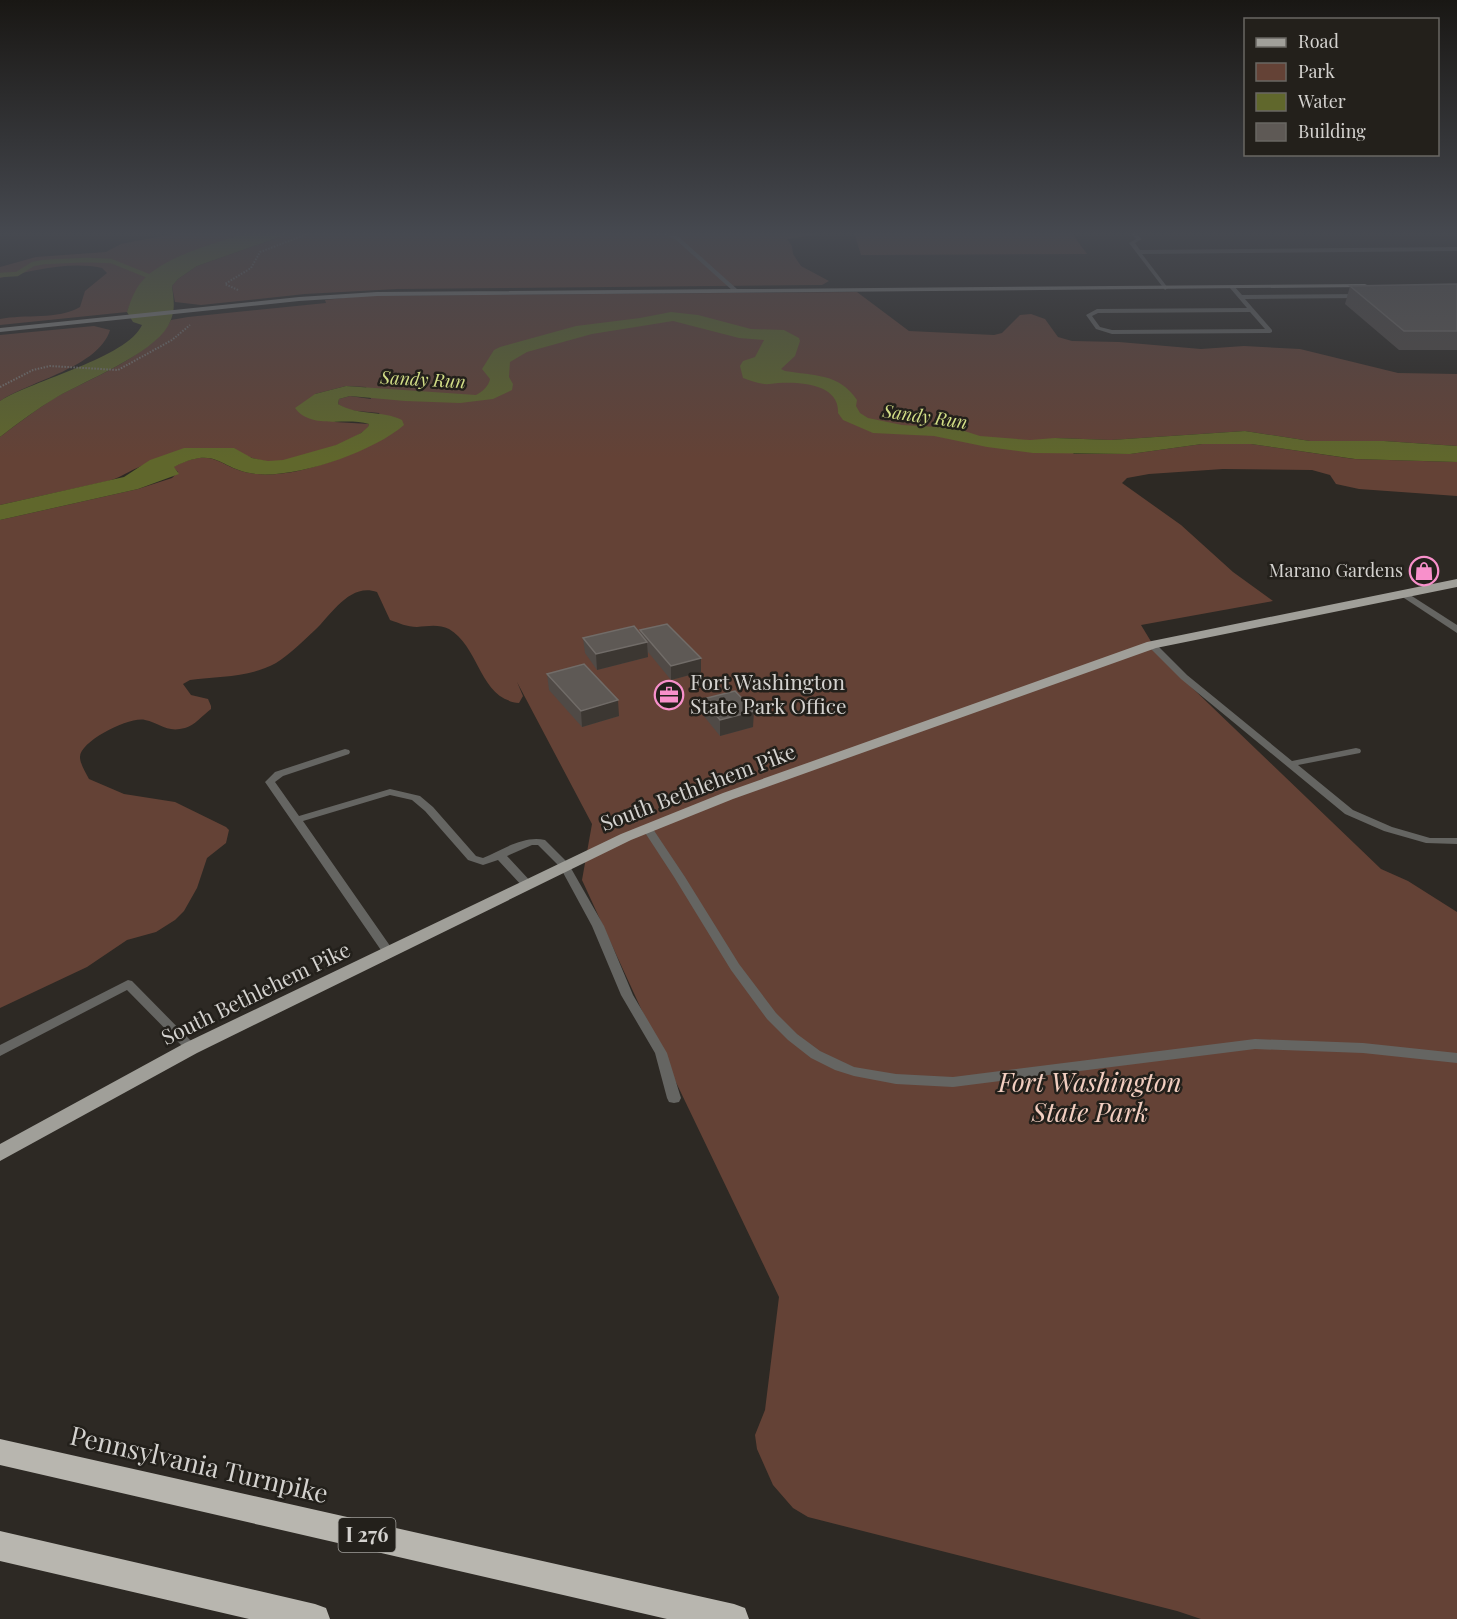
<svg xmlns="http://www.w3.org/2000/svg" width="1457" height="1619" viewBox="0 0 1457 1619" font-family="'Playfair Display',serif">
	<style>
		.green { fill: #644236 }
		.water { fill: #60672c }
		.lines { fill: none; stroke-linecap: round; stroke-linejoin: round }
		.stream { stroke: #60672c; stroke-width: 4.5 }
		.path { stroke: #7a7672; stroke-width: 2; stroke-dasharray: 1.5 1.5; stroke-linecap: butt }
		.service { fill: #656562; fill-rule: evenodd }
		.minor { fill: #656562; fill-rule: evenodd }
		.secondary { fill: #878681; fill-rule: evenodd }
		.primary { fill: #a09f99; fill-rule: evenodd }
		.motorway { fill: #b8b6af; fill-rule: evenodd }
		.wall { fill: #504a46 }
		.shaded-wall { fill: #3c3732 }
		.building { fill: #5e5955; stroke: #716c68; stroke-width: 1.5 }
		.labels { text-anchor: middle; stroke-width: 5; stroke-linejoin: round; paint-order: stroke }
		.far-water-label { font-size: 18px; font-style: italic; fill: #d3df87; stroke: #23201b }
		.far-poi-label { font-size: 18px; fill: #d4d2cf; stroke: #23201b; text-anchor: end }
		.shield { fill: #23201b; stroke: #9f9d99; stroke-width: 1.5 }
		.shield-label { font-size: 20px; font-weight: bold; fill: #d4d2cf }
		.poi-label { font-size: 21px; fill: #d4d2cf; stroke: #23201b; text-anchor: start }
		.street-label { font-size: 21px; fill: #d4d2cf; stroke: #23201b }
		.near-park-label { font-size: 26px; font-style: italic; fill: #f3cfc1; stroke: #23201b }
		.near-street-label { font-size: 26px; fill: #d4d2cf; stroke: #23201b }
	</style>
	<rect width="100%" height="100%" fill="#2d2924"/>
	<path class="green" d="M183,232H250C205,247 145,261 127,312L0,325V319C25,314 58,320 80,307L85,291L107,273L102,268C68,261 33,271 0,278V267L36,257L106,252L121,244Z
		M294,232H834L787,239L792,246L793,254L801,266L829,281L822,285L397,289L305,294L201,305L175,302L172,286L178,279L197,266Z
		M854,232H1071L1087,254L861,255Z
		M857,292L909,331L994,335L1002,333L1020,315L1031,314L1045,319L1058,337L1072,341L1119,342L1201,349L1244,346L1300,349L1398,373L1457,374V446L1384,441H1310L1245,431L1111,440L1055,438L1074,454H1130L1202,444H1251L1354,459L1457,462V496L1359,489L1336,484L1330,475L1312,470L1223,469L1149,474L1127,478L1122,483L1181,525L1233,572L1273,601L1141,625L1161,658L1381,869L1408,881L1457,912V1619H1201L1177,1611L808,1517L793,1508L773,1485L757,1449L755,1435L765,1410L779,1297L649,1026L582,880L592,824L517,682L523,696L519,703C479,699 480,647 449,629C439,624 428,626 417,627C407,627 399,623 390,620L377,592C350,582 331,615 315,630C303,641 289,655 276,663C249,678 219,676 190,680L183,684L191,695L208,699L211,706V709C203,715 194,726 185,728C166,733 160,723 145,720C130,716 80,741 80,757C80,764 86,773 89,779L124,794L175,802L226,827L229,830L226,843L207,858L197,888L184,911L175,920L156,932L127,940L87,967L0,1008V520L138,489L172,478L178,472L173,467C219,444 218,471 257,474C297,478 355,455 389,435L379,413L347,410L338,404L339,399L350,396L371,399L366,387L346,386L315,394L335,422L369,424L368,428C349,444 290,465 265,461C245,458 227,445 207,449C190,452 151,461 137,468C126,473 119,478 108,481L0,505V437C17,424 34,411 53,399C86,380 154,355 171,320L188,317L326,303L325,300L362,296Z
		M94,326L110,330C99,367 30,381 0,401V335Z"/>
	<path class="water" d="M250,232H294L197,266L178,279L172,286C174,301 176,312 168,326C152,354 85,381 57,397C37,409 18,423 0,437V401C33,380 127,358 142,325L133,322L127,312C131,300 135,288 144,279C167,255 219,242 250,232Z
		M671,312L698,315L751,329L784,330L799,338L800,341L795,356L781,369L785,371C814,376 839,373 857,400L856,406L860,413L868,418L902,425L955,428L980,436L1030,440L1055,438L1111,440L1245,431L1310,441H1384L1457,446V462L1355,459L1251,444H1202L1130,454L1033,453L987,447L934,436L873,433L843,420L838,413C840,381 791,381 770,384C761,385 751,381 743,378L740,366L743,361L755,357L764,340L739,338L673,321L592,334L527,352L510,362L509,377L513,384L512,390L493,399L460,403L405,401L350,396L339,399L338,404C358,416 382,410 402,420L404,425C373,452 297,478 257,474C219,471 219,444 174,467L179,474L138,489L0,520V505L124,477L150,460L184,448H234L252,458L268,461L283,460L336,445L361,433L368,427L369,424C347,417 311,430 295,408L315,394L346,386L476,395C482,392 489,386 490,379L482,369L494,350L500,347L576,326L640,318Z"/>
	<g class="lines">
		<path class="stream" d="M0,275L17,274L33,264L44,262L86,260L111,261L156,279"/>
		<path class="path" d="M238,290L225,284L251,268L260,252L313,232
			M0,387L33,370L50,366L118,370L172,340L190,325"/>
		<path class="service" d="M666,232L679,237L737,289V291H733L675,239L665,235L655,236L652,234Z
			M1130,232H1135L1142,239L1135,243L1140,250L1457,247V251L1142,254L1168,288L1165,290L1129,243L1136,239Z
			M1230,286H1234L1242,295L1360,294L1363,296L1360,298L1245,299L1272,330V332L1270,333L1112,334L1096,329L1086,315L1097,309L1247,308L1230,288ZM1250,312L1265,329L1112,330L1100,327L1092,316L1098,313Z
			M1152,642L1155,643L1187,675L1292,761L1356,748L1360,749L1361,751L1360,753L1298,765L1353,810L1392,827L1430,838H1457V844L1426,843L1384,831L1345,814L1181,679L1149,647L1148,645L1149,643Z
			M345,749L349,750L350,752L349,754L283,776L275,782L299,816L390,789L420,796L433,807L476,856L483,858C502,850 524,835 545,840L568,863L604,926L633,995L667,1053L681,1098L679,1102L674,1103L669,1102L667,1098L655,1053L621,995L592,926L560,867L538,845H532L507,856L533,884L527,888L523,887L498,860L483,865L468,860L425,811L412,800L390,795L303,821L395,953L393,956H385L265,782L275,772Z
			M647,825L651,826L685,877L739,964L776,1013L797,1034L820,1051L854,1067L896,1074L953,1077L1255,1039L1363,1043L1457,1053V1063L1363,1053L1255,1049L953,1087L896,1084L854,1076L835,1070L811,1058L788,1040L767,1019L731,970L674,877L642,828Z
			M128,980L132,981L195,1045L197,1048L195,1051L191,1053L187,1051L127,990L0,1056V1045Z"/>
		<path class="minor" d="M1404,591L1457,625V633L1401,596V592Z"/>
		<path class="secondary" d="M1365,284L1367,285V287L377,296L299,301L0,332V328L299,297L377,292Z"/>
		<path class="primary" d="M1457,579V587L1156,648L733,799L631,840L197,1053L0,1161V1144L185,1043L621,834L723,793L1147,642Z"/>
		<path class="motorway" d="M0,1439L734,1604L745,1608L749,1619H667L0,1465Z
			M0,1531L315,1604L326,1608L330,1619H249L0,1561Z"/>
	</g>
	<path class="wall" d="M1457,284V350H1399L1345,304L1350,286Z
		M640,630L701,658V672L671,680L648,652V657L597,670L585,653L583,638L640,634Z
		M547,674L619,716L582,727L549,690Z
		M703,699L753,727L720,736L703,715Z"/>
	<path class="shaded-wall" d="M647,642L648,657L597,670L596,654Z
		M701,658V672L671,680V666Z
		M618,700L619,716L582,727L581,711Z
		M754,711L753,727L720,736V720Z"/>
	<path class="building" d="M1457,284V331H1404L1350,286Z
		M667,624L701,658L671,666L640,630Z
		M634,626L647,642L596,654L583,638Z
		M584,664L618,700L581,711L547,674Z
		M735,691L754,711L720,720L703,699Z"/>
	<linearGradient id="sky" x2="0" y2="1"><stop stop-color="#191714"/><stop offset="0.51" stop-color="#464950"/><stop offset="1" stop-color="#464950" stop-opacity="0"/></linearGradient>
	<rect width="1457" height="458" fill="url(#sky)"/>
	<defs>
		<g id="shop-ring" transform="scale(1.5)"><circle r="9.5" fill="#23201b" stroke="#f890cb" stroke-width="1.5"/><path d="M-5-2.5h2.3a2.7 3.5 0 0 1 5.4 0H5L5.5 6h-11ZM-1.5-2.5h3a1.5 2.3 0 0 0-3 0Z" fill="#f890cb"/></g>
		<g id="office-ring" transform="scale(1.5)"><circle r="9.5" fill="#23201b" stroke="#f890cb" stroke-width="1.5"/><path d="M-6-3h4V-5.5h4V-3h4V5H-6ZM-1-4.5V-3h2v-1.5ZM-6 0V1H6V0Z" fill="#f890cb"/></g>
	</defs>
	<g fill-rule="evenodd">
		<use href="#shop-ring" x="1424" y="571"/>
		<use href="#office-ring" x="669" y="695"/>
	</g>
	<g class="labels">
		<g class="far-water-label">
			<text transform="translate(423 380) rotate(3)" y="6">Sandy Run</text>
			<text transform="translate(925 417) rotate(8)" y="6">Sandy Run</text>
		</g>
		<g class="far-poi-label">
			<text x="1403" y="577">Marano Gardens</text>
		</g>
		<rect class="shield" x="338.5" y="1518" width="57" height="34" rx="4.5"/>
		<g class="shield-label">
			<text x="367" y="1542">I 276</text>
		</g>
		<g class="poi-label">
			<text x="690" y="690">Fort Washington<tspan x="690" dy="24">State Park Office</tspan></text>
		</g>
		<g class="street-label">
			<text transform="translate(698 788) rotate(-21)" y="7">South Bethlehem Pike</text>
			<text transform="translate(256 994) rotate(-26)" y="7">South Bethlehem Pike</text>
		</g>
		<g class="near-park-label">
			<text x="1090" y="1092">Fort Washington<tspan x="1090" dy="30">State Park</tspan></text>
		</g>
		<g class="near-street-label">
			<text transform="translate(199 1465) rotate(13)" y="9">Pennsylvania Turnpike</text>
		</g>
	</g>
	<rect x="1244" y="18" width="195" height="138" fill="#23201b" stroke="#6a6763" stroke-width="1.5"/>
	<rect x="1256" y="38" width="30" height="9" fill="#a09f99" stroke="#6a6763" stroke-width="1.5"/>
	<text x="1298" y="48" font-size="18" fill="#d4d2cf">Road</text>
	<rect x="1256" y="63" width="30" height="18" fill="#644236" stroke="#6a6763" stroke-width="1.5"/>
	<text x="1298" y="78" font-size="18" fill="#d4d2cf">Park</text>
	<rect x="1256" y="93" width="30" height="18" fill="#60672c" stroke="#6a6763" stroke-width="1.5"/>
	<text x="1298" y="108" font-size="18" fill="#d4d2cf">Water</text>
	<rect x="1256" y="123" width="30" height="18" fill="#5e5955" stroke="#6a6763" stroke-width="1.5"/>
	<text x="1298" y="138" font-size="18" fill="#d4d2cf">Building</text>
</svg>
